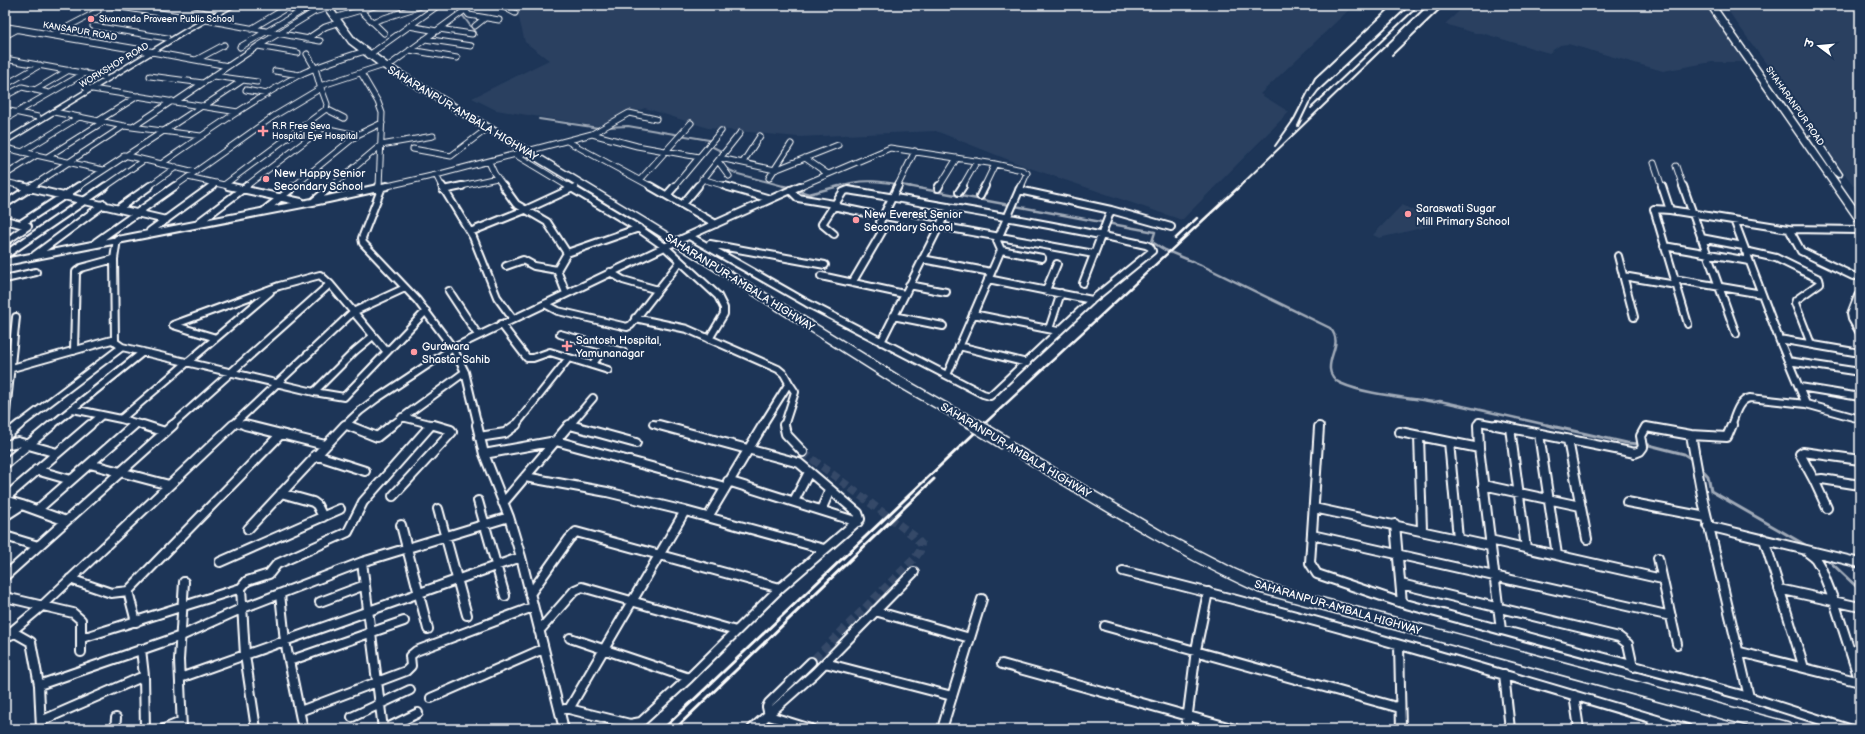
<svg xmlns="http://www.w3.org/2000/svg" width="1865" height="734" viewBox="0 0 1865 734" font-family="'Balsamiq Sans','Playpen Sans Deva',sans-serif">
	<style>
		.built { fill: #2a4161 }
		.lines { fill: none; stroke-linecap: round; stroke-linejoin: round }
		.stream-far2 { stroke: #a0aab8; stroke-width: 2 }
		.stream-far1 { stroke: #a0aab8; stroke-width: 2.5 }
		.stream { stroke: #a0aab8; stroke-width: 3 }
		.minor-tunnel { stroke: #344968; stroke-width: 8; stroke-dasharray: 8 4; stroke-linecap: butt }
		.minor-far2-casing { stroke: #fff; stroke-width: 7 }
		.minor-far1-casing { stroke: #fff; stroke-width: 10 }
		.minor-casing { stroke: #fff; stroke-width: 12 }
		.tertiary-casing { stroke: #fff; stroke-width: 8 }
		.secondary-casing { stroke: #fff; stroke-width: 3 }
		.primary-casing { stroke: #fff; stroke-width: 3 }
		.minor-far2 { stroke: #1d3557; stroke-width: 5 }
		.minor-far1 { stroke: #1d3557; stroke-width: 6 }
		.minor { stroke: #1d3557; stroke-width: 8 }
		.tertiary { stroke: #1d3557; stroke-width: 6 }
		.secondary { fill: #1d3557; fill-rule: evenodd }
		.primary { fill: #1d3557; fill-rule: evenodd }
		.rail-far2 { stroke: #fff; stroke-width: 2 }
		.rail-far1 { stroke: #fff; stroke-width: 2.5 }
		.rail { stroke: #fff; stroke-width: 3 }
		.primary-bridge-far1-casing { stroke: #fff; stroke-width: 14; stroke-linecap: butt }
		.primary-bridge-casing { stroke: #fff; stroke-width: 16; stroke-linecap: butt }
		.primary-bridge-far1 { stroke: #1d3557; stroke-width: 10 }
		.primary-bridge { stroke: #1d3557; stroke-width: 13 }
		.poi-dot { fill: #ff9aa2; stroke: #1d3557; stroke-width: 1.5 }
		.labels { text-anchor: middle; stroke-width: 4; stroke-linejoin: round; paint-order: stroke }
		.far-poi-label { font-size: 9px; fill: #fff; stroke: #1d3557; text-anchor: start }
		.far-street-label { font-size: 9px; fill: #fff; stroke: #1d3557 }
		.street-label { font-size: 11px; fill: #fff; stroke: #1d3557 }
		.poi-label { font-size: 11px; fill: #fff; stroke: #1d3557; text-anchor: start }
	</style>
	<rect width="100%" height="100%" fill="#1d3557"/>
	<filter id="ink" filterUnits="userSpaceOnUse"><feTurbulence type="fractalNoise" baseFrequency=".025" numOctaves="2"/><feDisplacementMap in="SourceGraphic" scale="8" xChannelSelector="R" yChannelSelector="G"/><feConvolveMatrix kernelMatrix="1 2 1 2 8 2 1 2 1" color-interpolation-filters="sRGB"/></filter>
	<g filter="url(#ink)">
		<path class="built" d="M521,5H1354L1260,94L1289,112L1182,220L1027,167L936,131L798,137L708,128L645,108L596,126L496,110L472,98L549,60L525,42L518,14Z
			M1466,5H1708L1739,49L1744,62H1712L1663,71L1568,44L1560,45L1549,53L1482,33H1475L1445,24Z
			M1724,5H1860V186L1853,185Z
			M1402,205L1443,223L1379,238L1373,235Z"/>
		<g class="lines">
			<path class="stream-far2" d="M455,5L477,35
				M539,119L599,128
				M606,127L628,126L709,140L711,146L721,151
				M723,163L725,168L738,174L787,187
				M837,187C862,177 886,182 913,187"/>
			<path class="stream-far1" d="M783,186L791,188
				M907,186L1155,232L1152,242L1165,250L1201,265L1330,328C1343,343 1329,353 1330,369C1330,374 1335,381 1340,383C1367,395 1405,397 1434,402L1440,401L1552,426
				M796,190L809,194L839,186"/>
			<path class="stream" d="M1547,425L1627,443L1640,444
				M1645,444L1684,454L1693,460
				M1699,466L1708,476L1711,491L1807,546
				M1825,557L1860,590"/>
			<path class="minor-tunnel" d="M803,452L914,536L921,544L920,551L915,558L811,662"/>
			<g class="minor-far2-casing">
				<path id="minor-far2" d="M107,5L206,20L320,41
					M195,5L218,9
					M272,5L301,11
					M355,5L384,33
					M500,5L515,13
					M465,10L469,15L499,20
					M334,18L378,5
					M372,22L424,5
					M93,26L167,38
					M409,26L437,31
					M475,26L485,18
					M251,29L286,8
					M439,29L472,34
					M52,35L98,11
					M5,36L18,29
					M307,39L325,27L337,23
					M425,39L471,46
					M258,46L298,53
					M240,47L312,5
					M410,50L457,58
					M152,52L228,66
					M307,54L315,68L320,86
					M369,55L439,5
					M5,59L104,77
					M196,60L224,45
					M387,67L472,5
					M275,71L300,75
					M361,73L378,102L382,113L379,187
					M150,76L203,83
					M214,76L257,82
					M5,85L40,65
					M86,88L238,112
					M321,88L327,104L326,109L344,118
					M35,90L69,70
					M246,90L267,94
					M5,96L22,87L49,93
					M175,102L258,46L314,12L327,8
					M204,106L243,80
					M5,110L38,117
					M54,112L124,126L201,136
					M5,119L85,73
					M98,121L138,96
					M305,124L357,135
					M133,127L172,101
					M592,134L637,146L699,157
					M567,141L652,187
					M5,148L103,170
					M413,149L451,156L488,128
					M22,152L79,117
					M124,155L195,172
					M516,155L569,187
					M47,157L103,122
					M720,158L775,170L838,145
					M805,158L828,174
					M718,161L729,176
					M489,162L494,173L504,187
					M743,162L760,136
					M1654,163L1662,187
					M161,164C206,133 251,101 299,75C320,65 343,58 365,51
					M1676,166L1683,187
					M5,175L37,155
					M436,175L442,187
					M188,177L233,187
					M769,178L791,144
					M702,179L729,187
					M640,180L691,123
					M5,182L26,187
					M224,185L326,109
					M31,187L124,126
					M78,187L202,106
					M105,187L144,160
					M148,187L176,167
					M174,187L274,116L321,88L320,86L384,65
					M211,187L216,183
					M245,187L323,128
					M293,187L357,135L382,123
					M331,187L381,145L433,136
					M383,187L436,175L592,134L629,113L656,119
					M457,187L497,178
					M674,187L721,131
					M697,187L740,133
					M798,187L890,148L995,164L1022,170L1027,173L1021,187
					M897,187L915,151
					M939,187L957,158
					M962,187L977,161
					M984,187L995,164"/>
			</g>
			<g class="minor-far1-casing">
				<path id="minor-far1" d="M21,186L166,220
					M228,186L301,202
					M442,186L473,237L497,297L513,319
					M503,186L516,204L547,222L567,253L557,270L566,293
					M568,186L638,228L665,247L718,296L724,308V314L709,339
					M650,186L716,224
					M725,186L770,199
					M1662,186L1670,210
					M1683,186L1736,334
					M382,187L362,238L363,243L417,300L453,348L465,372L478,426
					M379,188V186
					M938,188L939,186
					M443,190L462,186
					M790,190L798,198L834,204
					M1019,190L1111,210L1171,227
					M959,192L963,186
					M667,195L675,186
					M980,196L985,186
					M314,201L332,186
					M5,204L33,186
					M683,204L698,186
					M833,206L871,214
					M119,208L150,186
					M265,210L295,186
					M884,216L1094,254
					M5,220L28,226L5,242
					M1734,220L1779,339L1806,404
					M199,222L247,186
					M22,223L79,186
					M1789,229L1801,251L1853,276H1860
					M150,231L212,186
					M470,232L525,210L575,187
					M689,236L807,303L983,394L990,396L1092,300L1152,251L1150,247L1146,245C1047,223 948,207 848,190L843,192L822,224L834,234
					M1701,238L1743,246
					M117,239L114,259L115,342L122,347L314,392L344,397L426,311
					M96,242L175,186
					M710,244L825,265
					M1664,246L1749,261
					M1001,250L1042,258
					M1745,251L1776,258L1819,279L1820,283L1796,300L1795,303L1811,344
					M567,253L639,228
					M5,255L106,186
					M35,255L104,204
					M1618,256L1634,317
					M922,259L991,272
					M5,262L328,199L387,186
					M506,266L523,260L534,266L557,270
					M821,276L904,294
					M1623,276L1676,285
					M5,279L36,272
					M988,279L1092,300
					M1674,279L1762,294
					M852,283L883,230L880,222L898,186
					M1083,283L1111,210
					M909,285L946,292
					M658,290L680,262
					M1046,290L1057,264
					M449,291L478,335
					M1860,295L1858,296L1851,314L1852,319L1860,321
					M545,304L558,311L627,327L631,325L658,290L623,280L610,272
					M973,314L1058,331
					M893,316L943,326
					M635,318L687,329L778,369L784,374L789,383L762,426
					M1852,319L1860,333
					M501,324L527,358H533L550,352L608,370
					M1688,324L1654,209L1670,210L1789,229L1860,230
					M1049,329L1061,293
					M560,334L623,352
					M216,338L173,325L279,286L320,275L330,284L387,352
					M1779,339L1860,353
					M881,342L949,207
					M959,346L1027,363
					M74,351L76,272L81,268L114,259
					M1788,361L1860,372
					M592,365L605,347
					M5,370L115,339
					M947,375L1001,250L997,241L1021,186
					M1800,387L1860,397
					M314,392L355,351L373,336
					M73,409L121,419L146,426
					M402,417L438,426
					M121,419L270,292
					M5,422L16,317
					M235,423L249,426
					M653,424L663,426
					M346,425L350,426
					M568,425L574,426
					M18,426L122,347
					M51,426L143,352
					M89,426L101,416
					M133,426L136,424
					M171,426L330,284
					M232,426L353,312L405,288
					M344,426L360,411L376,399L453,348L675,242L800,186
					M391,426L465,372
					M430,426L431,425
					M515,426L568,359
					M569,426L593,398
					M784,426L795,392L789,383
					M1478,426L1479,422L1501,426
					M1731,426C1735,416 1738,400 1750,398L1806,404L1860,419"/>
			</g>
			<g class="minor-casing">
				<path id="minor" d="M143,425L165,432
					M245,425L325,445
					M347,425L377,437L392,425
					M477,425L484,454L509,517L521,557L564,729
					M570,425L636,443
					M784,425L786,434L803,452
					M1478,425L1479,448L1501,630
					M1496,425L1635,453L1640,451L1643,447L1641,436L1646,427L1691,435L1727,437L1732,425
					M1319,427L1310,563L1317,574L1402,603L1749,697L1849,729
					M1510,428L1526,548
					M1400,432L1479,448
					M1539,434L1557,555
					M7,435L19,425
					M1691,435L1703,501L1749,697
					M1419,436L1422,530
					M479,437L505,433L516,425
					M1568,440L1587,539
					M1449,442L1458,538
					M5,445L18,442L57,453
					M484,454L556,441L725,487
					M315,455L365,471
					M5,464L52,425
					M90,464L169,485
					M36,470L71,480
					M525,477L607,492L685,511L824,549
					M1814,480L1800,454L1803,452L1860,460
					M728,481L858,522
					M1483,485L1580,506
					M281,493L313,502L317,505L323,517
					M393,496L452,432L451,430L434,425
					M5,498L90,425
					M5,500L22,505
					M478,501L505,596
					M794,501L809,472
					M1627,502L1706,517
					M503,503L569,425
					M1314,508L1490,546
					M1827,508L1814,480L1822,479L1860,485
					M438,509L467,615
					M37,510L134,425
					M821,510L830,490
					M5,516L22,505L66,521
					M708,517L763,425
					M1395,524L1402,603
					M401,525L428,629
					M1708,526L1860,563
					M248,529L345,425
					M1312,535L1671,616
					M5,536L38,546
					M1764,539L1804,668
					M1490,540L1662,579
					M1806,551L1815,558L1821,568L1834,601L1860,682
					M1658,558L1677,644
					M220,562L340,509
					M362,562L383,729
					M1123,571C1313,618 1500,673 1687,729
					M5,576L173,425
					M70,579L111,593L128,591L281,434
					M1401,584L1619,637L1628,644L1633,667
					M1779,589L1860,607
					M128,591L136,622
					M280,594L285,641L303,729
					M530,594L569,539L576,532L780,588
					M5,597L73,613L81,620V652
					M320,602L365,585
					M875,611L970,638
					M1105,626L1400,708
					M539,631L575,590L582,587L736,631
					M8,636L15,633L31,642L39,685L41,729
					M5,637L41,607L233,425
					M82,638L241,588
					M570,638L689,678
					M1399,646L1401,729
					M141,649L144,676L145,729
					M1849,649L1860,652
					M1740,652L1860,682
					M289,661L404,621
					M811,662L769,703L767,707L769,716L811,729
					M825,663L952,696
					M1002,664L1235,729
					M1504,674L1510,729
					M180,678L521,557
					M39,685L181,636L243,608L362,562L509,517
					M1574,695L1579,729
					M431,698L543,649
					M565,709H569L685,511
					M569,709L630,724L641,722L689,678L780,588L860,519L858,513L799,463L659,425
					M300,711L406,671L411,666L410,656L416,651L533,607
					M352,717L410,690
					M1652,719L1654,729
					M41,721L144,676
					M115,729L116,718
					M164,729L181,722
					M182,729L179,660L184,582
					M256,729L245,655L241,588L247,581L269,574L277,564L348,532L363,502L431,425
					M385,729L418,713
					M752,729L815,673L914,572
					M942,729L982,599
					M1186,729L1196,650L1208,592"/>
			</g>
			<g class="tertiary-casing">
				<path id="tertiary" d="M5,27L152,52"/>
			</g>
			<g class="secondary-casing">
				<path id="secondary" d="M229,5H237L188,32L5,144V139L184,30Z"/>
			</g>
			<g class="primary-casing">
				<path id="primary" d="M322,5H330L355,39L387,63L652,223L899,376L965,414L967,417L965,420H957L891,382L646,227L381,67L349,43Z
					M1707,5H1715L1860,213V223L1857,222Z
					M1813,134L1816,135L1842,174L1841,176L1838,177L1834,174L1809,137Z
					M1005,439L1168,535L1234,569L1265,583L1787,722L1792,724L1794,729H1761L1258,592C1168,551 1085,498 1001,446L999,443L1001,440Z"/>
			</g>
			<use href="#minor-far2" class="minor-far2"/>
			<use href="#minor-far1" class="minor-far1"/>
			<use href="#minor" class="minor"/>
			<use href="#tertiary" class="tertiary"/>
			<use href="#secondary" class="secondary"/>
			<use href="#primary" class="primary"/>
			<path class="rail-far2" d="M1392,55L1444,5
				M1311,108L1414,10
				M1298,126L1309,103L1318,91L1410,5
				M1275,146L1294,119L1315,78L1393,5
				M1239,187L1428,5"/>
			<path class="rail-far1" d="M1175,239L1197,218
				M982,426L1240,186"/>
			<path class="rail" d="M663,729L983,425
				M675,729L934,479"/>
			<g class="primary-bridge-far1-casing">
				<path id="primary-bridge-far1" d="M961,417L977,426"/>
			</g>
			<g class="primary-bridge-casing">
				<path id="primary-bridge" d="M975,425L1005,443"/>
			</g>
			<use href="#primary-bridge-far1" class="primary-bridge-far1"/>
			<use href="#primary-bridge" class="primary-bridge"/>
		</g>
	</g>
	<g class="poi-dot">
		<circle cx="91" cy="19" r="4"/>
		<path d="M261 125h4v4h4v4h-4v4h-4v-4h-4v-4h4z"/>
		<circle cx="266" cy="179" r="4"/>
		<circle cx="1408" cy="214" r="4"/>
		<circle cx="856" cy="220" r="4"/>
		<path d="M565 340h4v4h4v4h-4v4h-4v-4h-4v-4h4z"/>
		<circle cx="414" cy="352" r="4"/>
	</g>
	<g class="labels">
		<g class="far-poi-label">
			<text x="99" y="22">Sivananda Praveen Public School</text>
			<text x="272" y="129">R.R Free Seva<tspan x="272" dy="10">Hospital Eye Hospital</tspan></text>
		</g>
		<g class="far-street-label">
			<text transform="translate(80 31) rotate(10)" y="3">KANSAPUR ROAD</text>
			<text transform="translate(114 65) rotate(-31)" y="3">WORKSHOP ROAD</text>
			<text transform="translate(1795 106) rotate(55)" y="3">SHAHARANPUR ROAD</text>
		</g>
		<g class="street-label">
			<text transform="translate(463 113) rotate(31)" y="4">SAHARANPUR-AMBALA HIGHWAY</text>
			<text transform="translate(740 282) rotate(32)" y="4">SAHARANPUR-AMBALA HIGHWAY</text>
			<text transform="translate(1016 450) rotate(31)" y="4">SAHARANPUR-AMBALA HIGHWAY</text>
			<text transform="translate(1338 607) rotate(16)" y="4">SAHARANPUR-AMBALA HIGHWAY</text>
		</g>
		<g class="poi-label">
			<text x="274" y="177">New Happy Senior<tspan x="274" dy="13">Secondary School</tspan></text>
			<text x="1416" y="212">Saraswati Sugar<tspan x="1416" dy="13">Mill Primary School</tspan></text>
			<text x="864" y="218">New Everest Senior<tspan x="864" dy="13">Secondary School</tspan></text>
			<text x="576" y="344">Santosh Hospital,<tspan x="576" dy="13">Yamunanagar</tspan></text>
			<text x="422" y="350">Gurdwara<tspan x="422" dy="13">Shastar Sahib</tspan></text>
		</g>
	</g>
	<rect width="1865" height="734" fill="none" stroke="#1d3557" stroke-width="20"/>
	<rect x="10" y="10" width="1845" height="714" fill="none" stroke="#fff" stroke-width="1.5" filter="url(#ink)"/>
	<g transform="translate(1819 46) rotate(286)" stroke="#1d3557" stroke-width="3" paint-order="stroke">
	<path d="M0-3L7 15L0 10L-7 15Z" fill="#ffffff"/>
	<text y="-6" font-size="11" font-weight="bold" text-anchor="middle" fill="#ffffff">उ</text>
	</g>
</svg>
